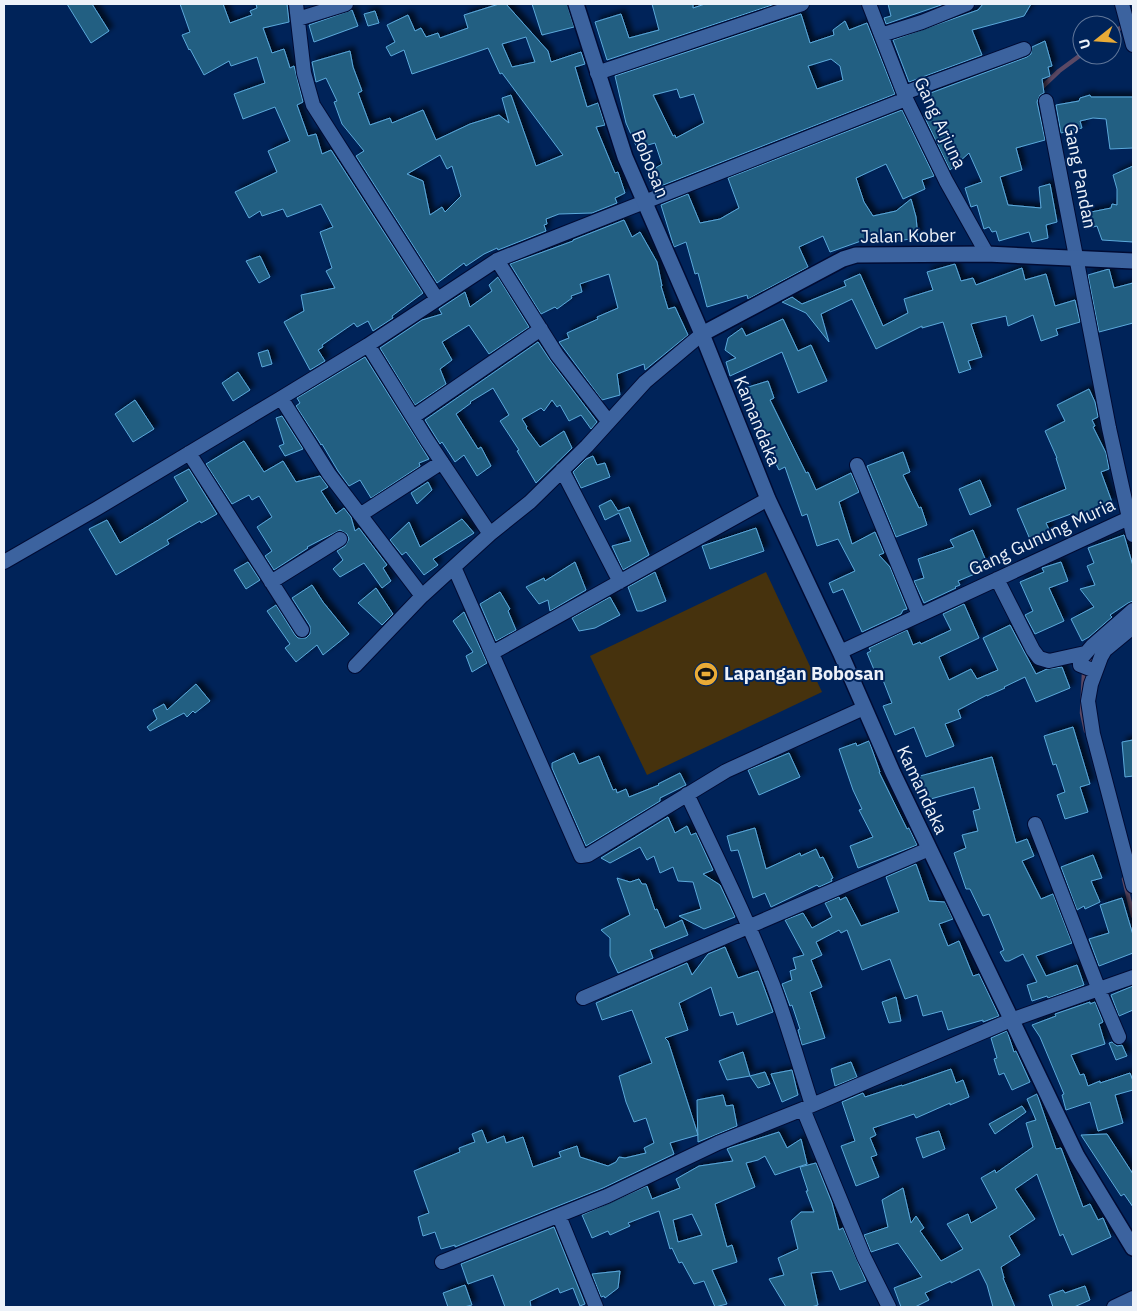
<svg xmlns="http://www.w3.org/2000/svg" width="1137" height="1311" viewBox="0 0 1137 1311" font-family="'IBM Plex Sans',sans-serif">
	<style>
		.green { fill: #46320d }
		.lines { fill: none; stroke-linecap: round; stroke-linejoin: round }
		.stream { stroke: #5b4965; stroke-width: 4.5 }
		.building { fill: #215e82; stroke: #5ba9db; fill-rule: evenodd; filter: url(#shadow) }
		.minor-casing { stroke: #000b33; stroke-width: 16 }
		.tertiary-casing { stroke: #000b33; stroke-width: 18 }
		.minor { stroke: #3c639f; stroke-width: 14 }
		.tertiary { stroke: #3c639f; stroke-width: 15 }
		.labels { text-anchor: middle; stroke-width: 4; stroke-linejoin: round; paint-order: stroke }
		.street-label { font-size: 18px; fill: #edf2f9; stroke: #002359 }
		.poi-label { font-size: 18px; font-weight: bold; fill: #edf2f9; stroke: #002359; text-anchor: start }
	</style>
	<defs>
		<filter id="shadow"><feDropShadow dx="4.5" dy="-4.5" stdDeviation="2.5" flood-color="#0009"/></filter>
	</defs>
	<rect width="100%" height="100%" fill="#002359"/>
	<path class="green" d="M766,572L822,692L647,775L590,656Z"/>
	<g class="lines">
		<path class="stream" d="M1112,32L1127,25
			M1040,89L1059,71L1082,54
			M1086,731L1082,713L1084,673L1096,653
			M1124,879L1133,916"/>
	</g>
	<path class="building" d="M67,4H92L109,31L91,43Z
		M180,4H223L230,23L252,15L250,11L257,8L256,4H287L289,22L263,28L272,53L284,49L290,68L294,66L303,102L297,105L308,136L316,134L322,154L331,150L423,293L392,316L393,318L373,331L368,321L357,327L354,323L322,345L323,347L318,350L325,361L310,370L284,322L304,311L301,295L335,288L326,271L332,268L320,232L333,227L321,204L287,217L283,209L262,216L260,211L249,218L235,192L277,172L268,151L290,141L275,107L243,119L234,94L265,83L257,57L231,66L229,61L204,75L190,49L189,50L182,35L190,32Z
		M499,4H506L548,51L551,62L581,52L585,64L575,67L587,107L598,103L605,125L596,127L615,173L618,172L625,193L615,198L617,203L592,213L559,214L546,219L547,224L544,225L546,231L498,250L497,248L484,254L466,266L464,263L437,283L356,156L364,151L342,124L334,102L337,101L326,78L316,82L312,62L350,51L353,67L362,91L358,93L370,125L390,118L392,123L423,110L436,140L470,124L499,115L509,123L502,98L511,95L536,166L563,155L502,73L500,74L488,48L412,74L404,50L391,56L386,47L395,42L387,25L408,15L415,31L421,28L426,37L438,33L440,38L468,28L464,15ZM526,37L535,62L512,67L502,44ZM440,155L447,169L452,166L461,196L445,212L442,207L430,215L423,181L407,174Z
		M532,4H567L574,27L542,35Z
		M652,4H693V8L705,4H775L607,60L595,22L621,14L629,38L659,30Z
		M888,4H944L886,24L884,18L891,16Z
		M983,4H1031L1024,16L972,30L982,55L909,82L893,40L978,10Z
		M352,10L358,26L314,42L309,25Z
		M375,11L379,23L368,26L364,14Z
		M801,14L810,43L834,35L833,30L845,21L849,30L867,23L895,94L653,189L647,173L662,164L655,143L637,148L626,123L615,76ZM831,59L840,66L843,80L817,89L808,66ZM677,89L680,98L694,94L704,123L676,138L675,135L673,136L653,95Z
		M1045,41L1052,66L1048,67L1050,76L1042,79L1044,93L1040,95L1037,102L1045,140L1016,148L1022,170L1000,177L1008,205L1041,208L1039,187L1050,184L1057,222L1046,225L1048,238L1032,242L1029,232L999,241L996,231L992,232L989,227L984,229L977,205L971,207L965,188L982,182L969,153L950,170L924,116L932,113L928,94L1027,57L1031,54L1032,47Z
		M1090,95L1091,97H1133V148L1110,149L1106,119L1093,118L1080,121L1082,128L1061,133L1056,105L1079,101L1080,98Z
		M902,110L934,176L922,180L925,189L903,199L886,164L856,178L864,202L873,216L896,211L911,199L916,217L918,238L896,241L894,235L861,241L830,252L823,236L799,247L808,267L748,299L747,295L707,307L698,273L695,274L686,242L674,247L661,205L688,194L700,223L720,219L739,208L728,178Z
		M1133,166V242L1102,240L1097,226L1085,229L1081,214L1111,208L1112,204L1117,205V189L1113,175Z
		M624,220L632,237L640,232L657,262L662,286H661L668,309L675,307L688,335L645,370L644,364L617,374L620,395L602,400L559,342L569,338L567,333L598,319L597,317L618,308L609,274L580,284L582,292L571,296L572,298L557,309L555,307L541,314L510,264L573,241V240Z
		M260,256L270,277L259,283L246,261Z
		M955,264L961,281L973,278L976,285L1022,268L1025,280L1046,274L1055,306L1075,300L1080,322L1056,329L1058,335L1041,341L1033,315L1008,326L1006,316L971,324L982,357L968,361L971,369L959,373L943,322L922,328V326L876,349L852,299L821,314L829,342L806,313L782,302L792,297L802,304L846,286L844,281L860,274L883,326L908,313L904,299L933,290L927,272Z
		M1109,269L1114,288L1133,283V323L1099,332L1088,275Z
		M498,277L529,327L489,354L469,325L442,342L452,360L440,369L446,384L415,405L380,348L422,320L442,314L439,309L465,292L470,307L492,291L489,285Z
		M783,319L798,351L811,345L827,381L798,393L782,352L730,376L726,362L736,358L725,350L728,338L742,328L746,336Z
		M538,342L550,360L597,422L591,429L581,415L569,421L560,405L557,407L552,400L544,411L541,408L522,419L527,427L526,428L540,447L564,431L572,448L536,483L517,451L519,450L500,421L509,415L493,388L470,402L471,403L456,414L478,449L481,447L491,466L477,476L464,455L455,462L442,442L440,444L425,420Z
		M268,350L272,364L262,367L258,353Z
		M365,357L429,459L419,463L420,466L371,498L360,480L349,486L338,471L322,444L321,445L320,443L296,406L300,403L297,398Z
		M238,372L250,390L233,401L222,383Z
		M768,381L774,398L770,400L806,473L808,472L816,490L851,473L859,492L839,502L852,544L875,532L884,553L879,555L890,567L907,609L903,610L901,614L862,632L843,589L833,593L829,583L855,571L838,539L817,546L807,514L802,516L785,467L779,470L754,420L755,419L745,388Z
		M1089,389L1095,402L1098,417L1092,420L1095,426L1093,427L1106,453L1109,469L1101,472L1112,502L1090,510L1091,515L1073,521L1071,514L1046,523L1052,536L1032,544L1017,509L1066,489L1056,458H1057L1045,431L1065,421L1057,405Z
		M135,400L154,429L133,442L115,414Z
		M282,416L303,449L285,456L279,446L284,444L276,418Z
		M244,441L264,472L283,461L296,482L320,476L328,487L321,491L336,514L344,508L351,517L355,531L359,528L387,565L383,568L391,581L382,588L364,563L340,577L333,569L343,560L337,551L345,546L349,539L347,534L340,530L307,547L308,548L274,570L265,556L272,551L257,527L272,517L259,496L252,500L249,495L232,504L206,464Z
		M903,452L910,472L903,475L919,508L921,507L927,525L896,537L867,466Z
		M593,456L597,465L605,463L610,477L581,488L573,472L586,459Z
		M189,469L217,514L201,523L200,521L167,540L169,544L116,575L89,529L107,520L120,543L160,519L188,501L174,477Z
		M980,480L991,506L970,515L959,489Z
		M428,482L432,490L417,504L411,493Z
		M611,500L618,511L629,507L649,555L623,570L612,546L631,541L619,513L605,520L599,506Z
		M462,519L474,533L433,559L438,565L424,575L406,552L402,555L390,540L409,522L420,547Z
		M756,528L764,551L710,569L702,546Z
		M973,530L989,568L958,581L960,585L955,587L956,588L924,603L914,581L924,578L918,559L954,547L950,540Z
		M1124,535L1133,566V601L1128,603L1110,615L1112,617L1089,637L1082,641L1071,619L1094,607L1080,589L1095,585L1087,566L1094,563L1088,548Z
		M248,562L260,580L246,589L234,570Z
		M575,562L586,590L550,611L548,600L539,604L526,587L544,578L545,581Z
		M1061,562L1068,581L1049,588L1064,621L1035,634L1025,615L1033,611L1020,582L1044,572L1042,568Z
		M655,572L666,601L642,611H637L628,587Z
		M312,585L323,602L349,634L323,655L317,645L296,662L285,648L290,644L267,611L276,605L295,635L298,638H306L310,634V626L292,598Z
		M376,588L393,614L382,625L358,603Z
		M500,592L510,609L508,611L516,630L496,641L480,604Z
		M610,597L620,615L595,628L579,631L572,618Z
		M964,604L979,638L939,657L949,680L971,669L977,679L998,670L983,638L1010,625L1036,674L1047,669L1062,667L1070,688L1036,702L1025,677L1004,687L1005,688L987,696V695L958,710L961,718L945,724L954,746L926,757L914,727L895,735L883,706L892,703L879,670L875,672L867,653L871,651L869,648L907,630L913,645L920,642L921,644L951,630L943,614Z
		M464,612L487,663L472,672L466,656L473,652L453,621Z
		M196,684L210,701L195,713L193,711L187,717L184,713L150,731L147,727L157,719L153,710L164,704L167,710Z
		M1073,727L1090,784L1080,787L1088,812L1065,819L1057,795L1065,792L1056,764L1053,765L1044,736Z
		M1133,740V776L1125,777L1122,742Z
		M869,741L880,772H879L907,829L909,828L917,845L858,868L850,846L873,837L859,810L862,809L853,790L839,749L856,743L857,746Z
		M574,753L579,764L599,756L613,790L616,789L617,793L626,789L629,797L659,785L658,784L680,773L686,785L660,798V801L586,846L552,768V763Z
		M789,753L800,777L759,795L748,770Z
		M992,757L1016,843L1027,839L1034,856L1022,861L1041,899L1053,894L1072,943L1036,956L1046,976L1077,965L1084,985L1048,998L1047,996L1032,1001L1027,985L1037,982L1023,954L1009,961H1005L1000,952L1004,950L989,914L983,916L970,889H966L954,853L966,848L962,835L978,831L973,811L980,809L974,787L927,800L920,776Z
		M668,817L675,833L687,826L691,835L696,833L713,870L703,874L720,885L735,917L704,929L679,916L701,909L693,882L678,881L673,867L660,873L654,856L647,860L640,847L610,863L601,858Z
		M755,828L766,869L800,853L801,856L816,849L820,858L823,857L833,878L831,879L832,881L819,887L817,885L771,907L765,893L753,898L738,850L731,851L727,836Z
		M1093,855L1102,878L1091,881L1100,902L1085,909L1084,906L1077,910L1061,867Z
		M916,864L929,901L945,902L953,919L939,924L948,946L959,941L973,976L979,974L999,1016L983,1022V1020L948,1030L942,1011L923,1016L917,995L905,999L890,959L862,970L847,930L841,933L839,930L816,942L822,955L811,960L822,987L810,992L825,1038L802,1045L798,1030L800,1029L792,1005L790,1006L782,984L792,980L790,971L796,969L793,958L804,955L785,920L803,913L812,928L832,917L825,903L839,897L840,900L846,897L861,926L899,912L886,877Z
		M617,878L630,882L639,879L642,884H646L655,910L657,909L665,928L682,920L688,935L650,950L653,958L618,973L610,956V938L601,930L630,915Z
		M1122,898L1133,935V953L1099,966L1089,939L1109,933L1100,905Z
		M725,947L738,978L758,971L773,1012L737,1025L733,1012L720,1016L711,987L679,1003L688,1030L665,1038L668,1041L698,1135L670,1143L674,1154L603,1188L455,1247V1245L441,1249L435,1232L423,1236L418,1217L429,1213L414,1171L460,1152L459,1148L475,1142L472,1134L482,1130L487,1143L504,1136L506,1143L523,1137L533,1167L561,1157L559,1152L577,1146L580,1157L608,1166L616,1162L619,1157L625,1158L646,1153L644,1148L654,1143L646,1118L634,1122L626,1102L619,1076L652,1063L632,1010L602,1020L596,1003L687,963L692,975L708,954Z
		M1133,986V1010L1119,1016L1111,995Z
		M896,997L901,1021L889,1023L882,1002Z
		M1090,1002V1004L1095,1002L1103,1022L1099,1024L1105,1044L1071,1055L1080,1075L1084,1074L1088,1086L1100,1081V1083L1130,1073L1133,1081V1090L1115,1095L1123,1123L1098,1131L1090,1102L1066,1110L1062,1095L1064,1094L1040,1037L1032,1025L1056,1016L1055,1014Z
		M1007,1031L1014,1052L1016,1051L1030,1082L1012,1090L1004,1073L999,1075L994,1059L997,1058L991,1038Z
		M1112,1042L1117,1046L1122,1045L1127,1056L1116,1060L1109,1043Z
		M743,1052L750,1076L727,1080L719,1061Z
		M851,1062L857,1077L835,1086L831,1069Z
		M951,1069L956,1083L963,1080L969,1097L950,1105V1103L916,1118L914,1114L873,1128L876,1135L870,1138L877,1155L871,1157L879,1177L856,1186L841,1146L855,1141L842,1102L863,1093L865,1097L902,1085V1086Z
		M792,1070L798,1095L782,1102L771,1074Z
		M765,1072L770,1084L758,1088L750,1076Z
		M1037,1094L1056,1149L1061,1148L1083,1207L1090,1204L1098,1220L1103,1218L1111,1237L1072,1255L1063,1234L1060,1236L1037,1174L1015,1189L1035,1219L1009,1236L1020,1255L1001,1267L1004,1278H1003L1015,1307H993L987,1285L979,1269L951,1283V1281L925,1293L929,1300L915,1307H901L894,1288L922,1277L898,1243L871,1252L864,1235L888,1227L882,1200L903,1188L911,1223L916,1216L924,1228L920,1231L941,1261L963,1249L947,1224L968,1214L971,1223L997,1208L981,1178L995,1170L996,1173L1033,1147L1026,1123L1036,1120L1027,1099Z
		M723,1095L726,1106L733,1105L737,1126L698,1142L697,1100Z
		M1022,1106L1026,1112L995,1134L989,1124Z
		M939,1131L945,1149L923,1158L916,1138Z
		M779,1132L787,1148L801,1139L807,1164L775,1175L765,1156L758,1160L746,1163L755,1187L715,1204L727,1247L732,1245L737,1262L712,1270L727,1304L715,1307L704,1281L694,1284L682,1262L679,1263L672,1248L670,1249L659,1211L628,1223L630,1226L610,1235L608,1231L592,1238L582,1215L647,1186L652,1199L680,1188L676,1179L699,1166L733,1161L727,1149L729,1148ZM692,1214L702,1235L678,1242L673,1220Z
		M1107,1134L1133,1174V1207L1124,1194L1121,1196L1081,1135Z
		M816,1163L832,1203L839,1230L843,1228L866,1281L840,1290L832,1271L811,1273L818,1305L811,1307H786L769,1279L784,1275L778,1258L798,1249L791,1221L801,1212H814L806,1191H808L800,1167Z
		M554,1227L585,1304L580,1306L573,1288L560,1293L558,1288L530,1301L531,1307H505L493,1275L468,1284L461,1264Z
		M620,1271L618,1288L605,1298L604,1296L601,1297L592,1274Z
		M465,1285L472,1305L464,1307H448L443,1293Z
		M1085,1286L1090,1300L1074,1307H1053L1049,1295L1063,1290L1065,1293Z"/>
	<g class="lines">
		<g class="minor-casing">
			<path id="minor" d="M296,4L304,73L313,105L437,299
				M869,4L906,99L946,181L987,254
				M1122,4L1133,45
				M298,19L346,4
				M881,35L922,22L967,4
				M597,73L802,4
				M904,93L1024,49
				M497,260L557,355L608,421
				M368,345L427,440L490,534
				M281,398L329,474L422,596
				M413,417L541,329
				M189,453L302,630
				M857,465L919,615
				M562,470L620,582
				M360,515L442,462
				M1129,518L1133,535
				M4,562L96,509L281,398L368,345L497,260L906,99
				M454,567L581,856L588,855L726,771L864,708
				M997,579L1033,650L1039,658L1049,661L1085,653
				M271,582L340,539
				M1133,627L1105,650L1101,657L1091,684L1088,701L1093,734L1133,886
				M840,652L1129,518L1109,428L1046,101
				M492,653L768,499
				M355,666L422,596L490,534L530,502L587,446L645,382L702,334
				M1095,671L1080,665V660L1092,646L1133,610
				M687,794C717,858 748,920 773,985C788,1025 799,1065 812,1105
				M1035,824L1099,990L1119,1037
				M583,998L929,849
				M803,1109L864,1257L889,1307
				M559,1216L596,1307
				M442,1262L607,1196L718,1143L803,1109L1011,1020L1133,977
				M1114,1307L1133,1298"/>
		</g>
		<g class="tertiary-casing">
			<path id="tertiary" d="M576,4L625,157L702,334L768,499L840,652L893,773L1077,1156L1133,1248
				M702,334L843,259L856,255L987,254L1133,261"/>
		</g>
		<use href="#minor" class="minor"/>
		<use href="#tertiary" class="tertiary"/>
	</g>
	<defs>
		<g id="stadium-disc" transform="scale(1.25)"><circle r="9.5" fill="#e9ab37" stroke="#002359"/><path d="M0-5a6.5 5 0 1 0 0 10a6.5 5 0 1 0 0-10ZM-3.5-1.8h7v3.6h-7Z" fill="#111"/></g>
	</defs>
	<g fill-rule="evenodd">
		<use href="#stadium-disc" x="706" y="674"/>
	</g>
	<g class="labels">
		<g class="street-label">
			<text transform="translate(940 123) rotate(65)" y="6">Gang Arjuna</text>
			<text transform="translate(650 164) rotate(68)" y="6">Bobosan</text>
			<text transform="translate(1080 176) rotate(79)" y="6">Gang Pandan</text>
			<text transform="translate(908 236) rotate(-1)" y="6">Jalan Kober</text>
			<text transform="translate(757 421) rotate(68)" y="6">Kamandaka</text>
			<text transform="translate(1042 537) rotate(-25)" y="6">Gang Gunung Muria</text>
			<text transform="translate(922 790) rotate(65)" y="6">Kamandaka</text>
		</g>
		<g class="poi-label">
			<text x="724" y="680">Lapangan Bobosan</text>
		</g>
	</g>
	<rect width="1137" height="1311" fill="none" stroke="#edf2f9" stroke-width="10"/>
	<g transform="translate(1097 40) rotate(253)"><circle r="24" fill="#002359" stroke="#5f7699"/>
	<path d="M0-4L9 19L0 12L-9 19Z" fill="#e9ab37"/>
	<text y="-8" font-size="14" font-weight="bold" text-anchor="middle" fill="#edf2f9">U</text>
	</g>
</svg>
